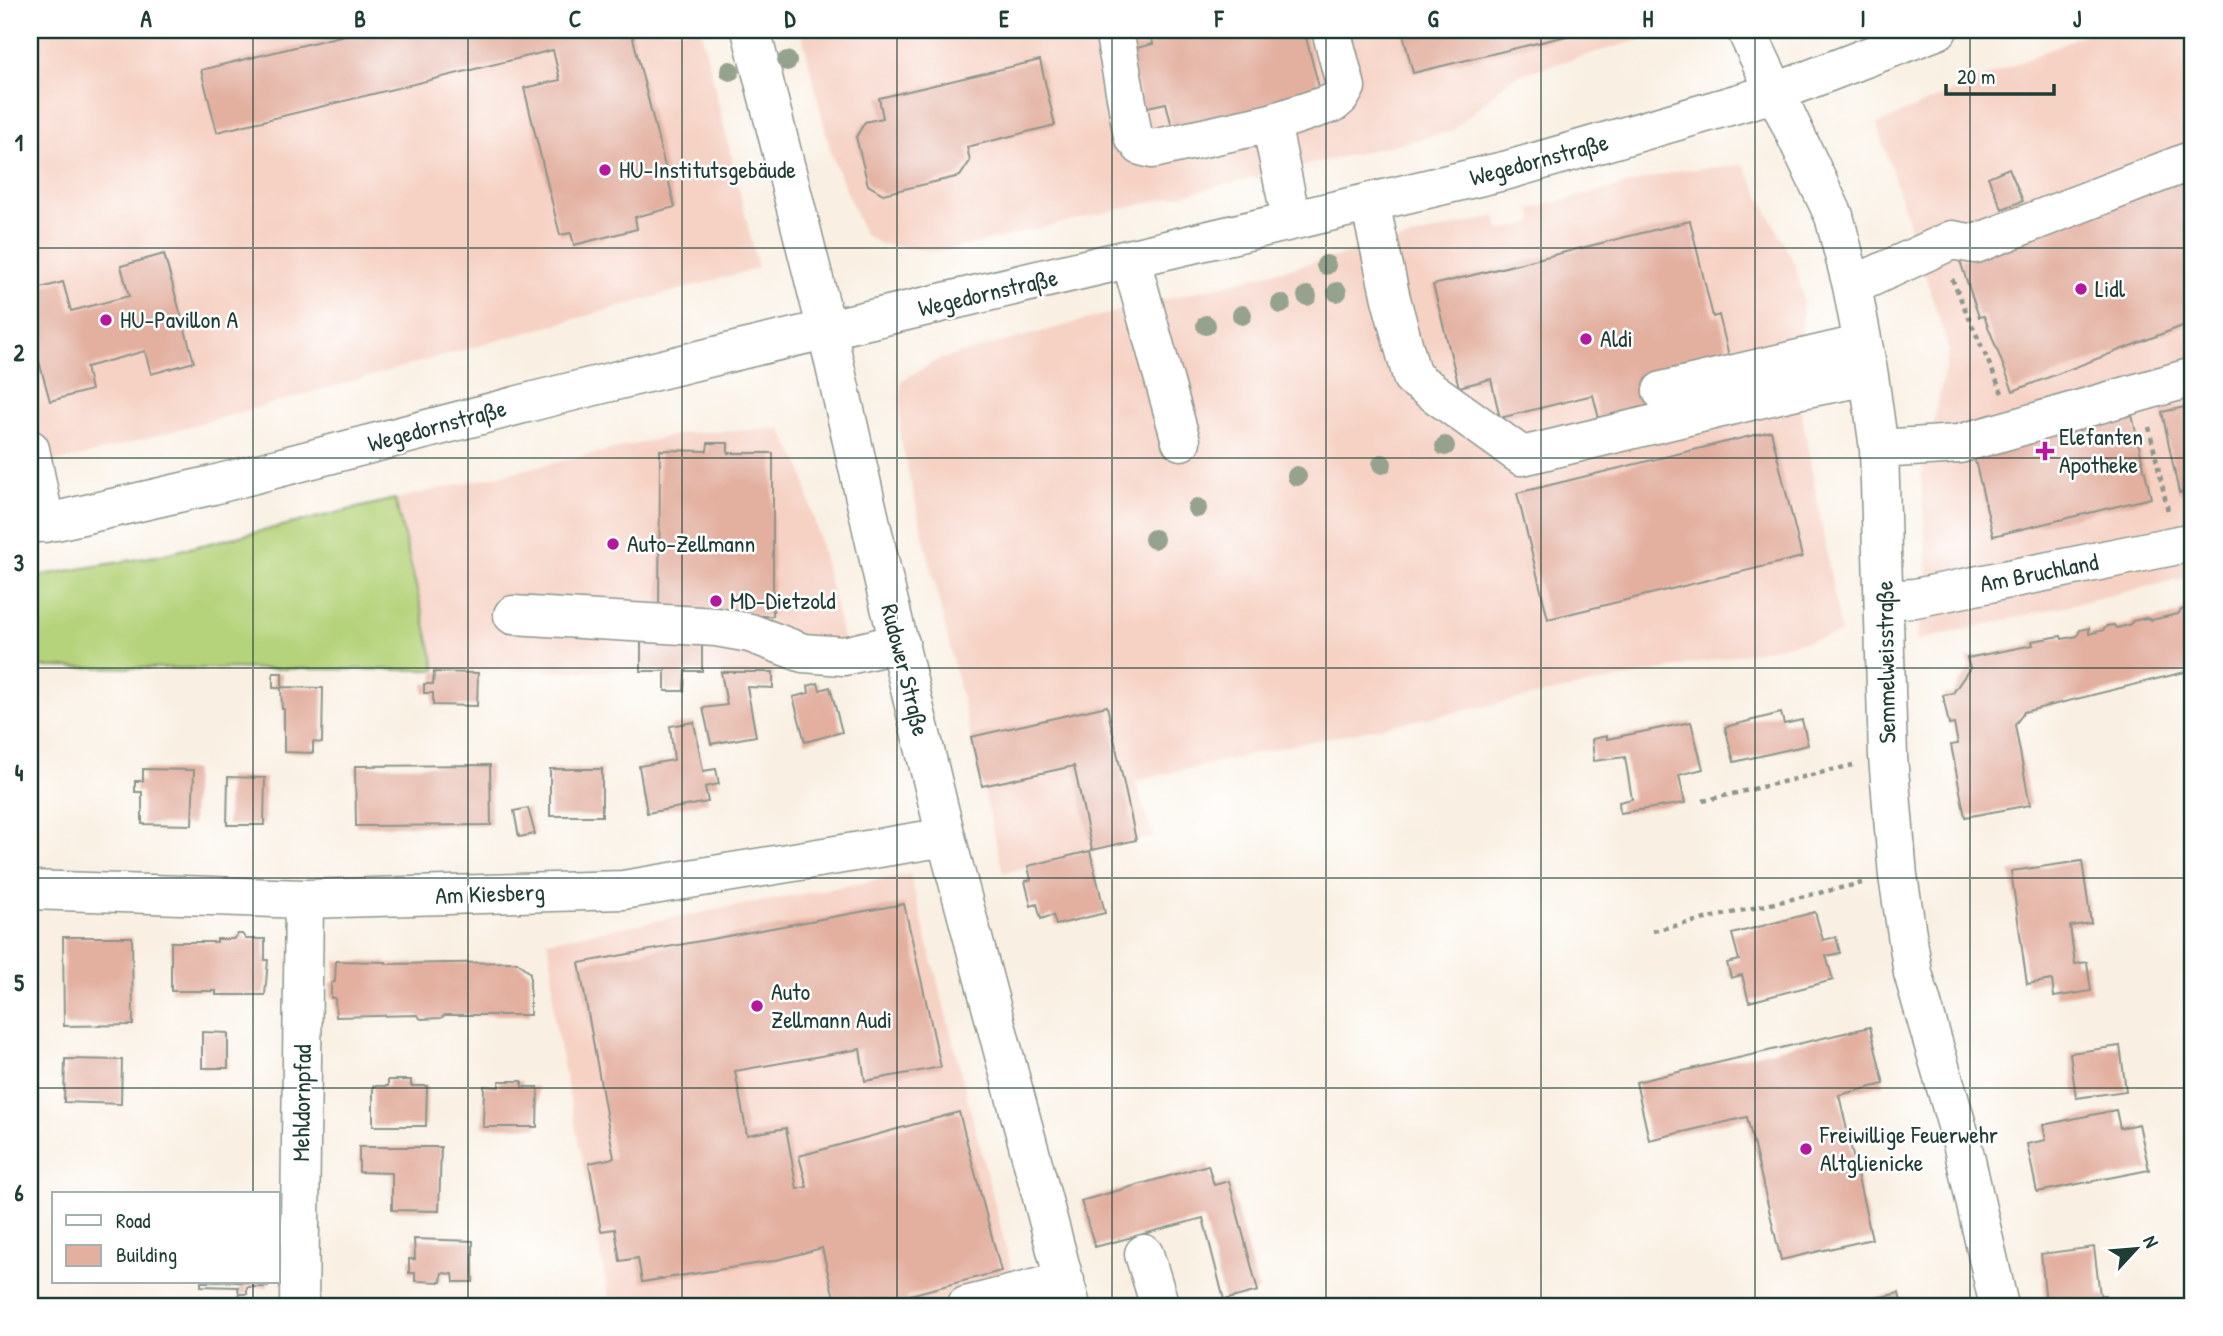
<svg xmlns="http://www.w3.org/2000/svg" width="2223" height="1336" viewBox="0 0 2223 1336" font-family="'Patrick Hand',sans-serif">
	<style>
		.built { fill: #f6d2c4 }
		.grass { fill: #b5d37a; stroke: #6a8857; stroke-width: 2 }
		.building { fill: #e3b0a0 }
		.lines { fill: none; stroke-linecap: round; stroke-linejoin: round }
		.minor-casing { stroke: #8c968c; stroke-width: 41 }
		.path { stroke: #8c968c; stroke-width: 4.5; stroke-dasharray: 5 5; stroke-linecap: butt }
		.minor { stroke: #fff; stroke-width: 38 }
		.tree { fill: #95a28d }
		.grid { fill: none; stroke: #1f3d34; stroke-width: 2; stroke-opacity: 0.55 }
		.poi-dot { fill: #b5179e; stroke: #fff; stroke-width: 2.5 }
		.labels { text-anchor: middle; stroke-width: 5; stroke-linejoin: round; paint-order: stroke }
		.street-label { font-size: 24px; fill: #1f3d34; stroke: #fff }
		.poi-label { font-size: 24px; fill: #1f3d34; stroke: #fff; text-anchor: start }
		.neatline { fill: none; stroke: #1f3d34; stroke-width: 2.5 }
		.grid-label { font-size: 23px; text-anchor: middle; font-weight: bold; fill: #1f3d34 }
	</style>
	<rect width="100%" height="100%" fill="#fff"/>
	<filter id="ink" filterUnits="userSpaceOnUse"><feTurbulence type="fractalNoise" baseFrequency=".0143" numOctaves="2"/><feDisplacementMap in="SourceGraphic" scale="14" xChannelSelector="R" yChannelSelector="G"/><feConvolveMatrix kernelMatrix="1 2 1 2 8 2 1 2 1" color-interpolation-filters="sRGB"/></filter>
	<filter id="wash" filterUnits="userSpaceOnUse"><feTurbulence type="fractalNoise" baseFrequency=".00686" numOctaves="4" result="noise"/><feDisplacementMap in="SourceGraphic" scale="28" xChannelSelector="R" yChannelSelector="G"/><feGaussianBlur stdDeviation="1.57" result="paint"/><feColorMatrix in="noise" values="0 0 0 0 0 0 0 0 0 0 0 0 0 0 0 0 0 1.4 0 .05"/><feComposite in="paint" operator="in"/></filter>
	<g filter="url(#wash)">
		<rect width="100%" height="100%" fill="#f9f0e3"/>
		<path class="built" d="M30,30H701L758,268L87,455L30,468Z
			M801,30H1662L1660,34L1521,74L1509,80L1452,131L939,252L880,244L864,234L831,154Z
			M2094,30H2193V576L1916,641L1928,575L1921,476L1949,351L1877,124Z
			M1744,165L1796,267L1803,300L1800,403L1841,634L1283,747L1135,781L1154,837L1003,873L900,437L901,381L937,360L1100,316L1496,216L1500,231L1534,222L1531,209L1682,170Z
			M781,429L802,469L851,672L436,670L395,499L684,433Z
			M910,874L1021,1306H611L554,1019L552,963L547,941Z"/>
		<path class="grass" d="M395,499L436,670L30,667V577L156,556Z"/>
		<g id="blocks">
			<path class="building" d="M365,30H604L606,36L631,30L675,207L635,217L637,229L574,245L571,233L560,235L524,88L560,80L553,50L217,132L201,70Z
				M1150,30H1304L1321,95L1173,131L1166,103L1143,108L1128,50L1153,44Z
				M1402,30H1587V31L1413,73Z
				M1040,60L1055,125L967,147L970,161L960,176L883,194L868,185L856,137L865,122L883,118L879,98Z
				M2009,168L2023,201L2002,209L1988,177Z
				M2193,172V322L2013,391L1984,316L1979,317L1960,261Z
				M1690,221L1713,317L1719,315L1730,360L1667,407L1600,423L1593,395L1500,418L1491,379L1459,387L1433,285Z
				M164,254L194,362L151,374L145,351L86,367L91,390L50,401L30,329V291L63,282L71,311L129,296L121,266Z
				M2193,405V490L2179,493L2162,412Z
				M2132,415L2151,498L1993,536L1973,452Z
				M1771,431L1802,557L1548,619L1517,493Z
				M708,443H728V453H773V616H659L660,450L707,451Z
				M2192,607L2193,670L2024,712L2015,725L2030,805L1965,817L1951,745L1958,744L1954,724L1949,725L1943,695L1953,693L1970,668L1967,658L2033,645L2032,641L2061,636L2062,639L2077,636L2080,630L2089,628V634L2103,630L2107,626L2114,625L2116,628L2129,625L2133,621L2146,618L2151,620L2178,614L2181,610Z
				M702,634V671H685L684,691H665V671H641V640Z
				M434,672L478,673L477,706L433,705V693H424V684H433Z
				M721,672H773V688L747,687L756,736L711,744L703,708L727,705Z
				M273,673H282V687L323,688L322,743L313,742V753L284,752V709H282L281,688H273Z
				M818,683L820,690L830,687L842,732L805,742L793,697L809,693L808,686Z
				M1107,706L1136,840L1092,850L1074,766L982,786L971,737Z
				M1781,713L1784,724L1802,720L1808,745L1734,762L1725,727Z
				M694,722L703,771L716,769L719,784L705,787L708,802L647,813L639,766L674,760L670,726Z
				M1691,722L1703,769L1679,775L1685,803L1620,813L1619,802L1632,799L1625,757L1594,761L1592,739L1607,736V739Z
				M490,765L491,825L356,826L355,766Z
				M143,769L194,770L192,825L142,824V792H135V781H143Z
				M550,769H602V816H550Z
				M228,777L265,778L264,825H227Z
				M528,808L535,834L519,837L514,811Z
				M1090,851L1105,913L1056,925L1053,915L1041,919L1037,904L1031,906L1025,881L1031,880L1028,866Z
				M2082,861L2091,923L2070,926L2075,964L2087,962L2091,991L2054,997L2052,980L2027,984L2011,871Z
				M904,904L941,1067L865,1081L860,1049L735,1071L747,1135L786,1128L797,1189L807,1187L799,1156L959,1112L1001,1271L906,1296L908,1306H882L881,1303L865,1306H836L822,1248L773,1261L642,1282L638,1258L620,1261L615,1229L601,1231L589,1163L614,1158L579,963Z
				M1815,912L1823,940L1836,937L1840,953L1826,956L1833,980L1749,1002L1742,975L1731,978L1727,963L1739,960L1732,934Z
				M238,934H242L246,939H265V960H268L265,995H216V991H171V942H217V939H233Z
				M63,937H132L133,1025L64,1026Z
				M336,961L386,962V964L517,962L530,973V1015H445L441,1018L421,1019L417,1015L336,1017L335,998H331V983L335,982Z
				M1870,1027L1884,1084L1839,1095L1872,1239L1781,1260L1747,1117L1649,1140L1636,1082Z
				M202,1032L228,1033V1068H202Z
				M2120,1046L2126,1091L2076,1098L2070,1053Z
				M65,1059L122,1060L121,1104L64,1102Z
				M388,1080H411V1086H427L426,1126H373V1086H388Z
				M499,1081H522V1087H538L537,1127H483L484,1086L499,1087Z
				M2116,1110L2120,1128L2139,1124L2149,1170L2037,1192L2027,1144L2046,1140L2043,1125Z
				M359,1147H441L439,1211L392,1210V1173L359,1172Z
				M1208,1165L1214,1185L1229,1181L1258,1291L1224,1300L1203,1218L1095,1247L1081,1201Z
				M414,1239L473,1241V1282H454L453,1274L442,1273L441,1282L415,1281V1273H409V1259H415Z
				M2094,1247L2100,1295H2105L2107,1306H2050V1303H2046L2041,1254Z
				M201,1282H268V1287H247V1294H239L238,1287L201,1286Z
				M1899,1293L1902,1306H1847L1846,1305Z"/>
		</g>
	</g>
	<g filter="url(#ink)">
		<use href="#blocks" fill-opacity="0" stroke="#8c968c" stroke-width="2"/>
		<g class="lines">
			<g class="minor-casing">
				<path id="minor" d="M751,30L827,331L885,586L946,837L1071,1306
					M1114,30L1133,136L1141,146L1153,149L1271,123L1333,103L1340,97L1346,87L1331,30
					M1746,30L1834,216L1852,286L1869,376L1879,449L1888,757L1898,876L1913,973L1962,1143L1999,1306
					M1271,123L1291,219
					M1370,203L1391,299L1412,377L1522,456L1796,390L1869,376
					M1131,260L1181,441
					M1852,286L1952,240L1975,244L2193,160
					M1662,391L1863,344
					M30,449L45,523
					M1879,449L1959,444L2193,377
					M30,524L56,521L213,485L542,399L748,348L1508,170L1774,93L1938,30
					M1885,600L1915,598L2193,542
					M513,615L716,627L750,633L803,653L844,656L900,643
					M30,890L304,899L623,890L946,837
					M1144,1254L1160,1306
					M299,1306L304,899
					M966,1306L1065,1281"/>
			</g>
			<path class="path" d="M1952,279L2002,393
				M2149,427L2168,511
				M1703,801L1853,765
				M1653,931L1862,883"/>
			<use href="#minor" class="minor"/>
		</g>
		<g class="tree">
			<circle cx="787" cy="61" r="10"/>
			<circle cx="730" cy="71" r="10"/>
			<circle cx="1326" cy="265" r="10"/>
			<circle cx="1337" cy="292" r="10"/>
			<circle cx="1307" cy="296" r="10"/>
			<circle cx="1281" cy="304" r="10"/>
			<circle cx="1242" cy="315" r="10"/>
			<circle cx="1206" cy="325" r="10"/>
			<circle cx="1445" cy="446" r="10"/>
			<circle cx="1382" cy="464" r="10"/>
			<circle cx="1297" cy="476" r="10"/>
			<circle cx="1197" cy="508" r="10"/>
			<circle cx="1154" cy="539" r="10"/>
		</g>
	</g>
	<path class="grid" d="M253,30V1194M468,30V1306M682,30V1306M897,30V1306M1112,30V1306M1326,30V1306M1541,30V1306M1755,30V1306M1970,30V1306M30,248H2193M30,458H2193M30,668H2193M30,878H2193M30,1088H2193M253,1282V1306"/>
	<g class="poi-dot">
		<circle cx="605" cy="170" r="7"/>
		<circle cx="2081" cy="289" r="7"/>
		<circle cx="106" cy="320" r="7"/>
		<circle cx="1586" cy="339" r="7"/>
		<path d="M2041.5 440.5h7v7h7v7h-7v7h-7v-7h-7v-7h7z"/>
		<circle cx="613" cy="544" r="7"/>
		<circle cx="716" cy="601" r="7"/>
		<circle cx="757" cy="1006" r="7"/>
		<circle cx="1806" cy="1149" r="7"/>
	</g>
	<g class="labels">
		<g class="street-label">
			<text transform="translate(1539 160) rotate(-15)" y="8">Wegedornstraße</text>
			<text transform="translate(988 293) rotate(-13)" y="8">Wegedornstraße</text>
			<text transform="translate(437 426) rotate(-15)" y="8">Wegedornstraße</text>
			<text transform="translate(2039 573) rotate(-11)" y="8">Am Bruchland</text>
			<text transform="translate(1886 662) rotate(-91)" y="8">Semmelweisstraße</text>
			<text transform="translate(905 670) rotate(76)" y="8">Rudower Straße</text>
			<text transform="translate(490 894) rotate(-2)" y="8">Am Kiesberg</text>
			<text transform="translate(302 1103) rotate(-89)" y="8">Mehldornpfad</text>
		</g>
		<g class="poi-label">
			<text x="619" y="178">HU-Institutsgebäude</text>
			<text x="2095" y="297">Lidl</text>
			<text x="120" y="328">HU-Pavillon A</text>
			<text x="1600" y="347">Aldi</text>
			<text x="2059" y="445">Elefanten<tspan x="2059" dy="28">Apotheke</tspan></text>
			<text x="627" y="552">Auto-Zellmann</text>
			<text x="730" y="609">MD-Dietzold</text>
			<text x="771" y="1000">Auto<tspan x="771" dy="28">Zellmann Audi</tspan></text>
			<text x="1820" y="1143">Freiwillige Feuerwehr<tspan x="1820" dy="28">Altglienicke</tspan></text>
		</g>
	</g>
	<rect width="2223" height="1336" fill="none" stroke="#fff" stroke-width="77"/>
	<rect x="52" y="1192" width="228" height="91" fill="#ffffff" stroke="#a5b1ae" stroke-width="2"/>
	<rect x="66" y="1215" width="35" height="10" fill="#ffffff" stroke="#a5b1ae" stroke-width="2"/>
	<text x="116" y="1228" font-size="21" fill="#1f3d34">Road</text>
	<rect x="66" y="1245" width="35" height="21" fill="#e3b0a0" stroke="#a5b1ae" stroke-width="2"/>
	<text x="116" y="1262" font-size="21" fill="#1f3d34">Building</text>
	<g transform="translate(2136 1249) rotate(64)" stroke="#ffffff" stroke-width="5" paint-order="stroke">
	<path d="M0-5L12 26L0 18L-12 26Z" fill="#1f3d34"/>
	<text y="-10" font-size="19" font-weight="bold" text-anchor="middle" fill="#1f3d34">N</text>
	</g>
	<path d="M1946 84v10h108v-10" fill="none" stroke="#1f3d34" stroke-width="3.5"/>
	<text x="1957" y="84" font-size="21" fill="#1f3d34" stroke="#ffffff" stroke-width="5" paint-order="stroke">20 m</text>
	<rect x="38" y="38" width="2146" height="1260" class="neatline"/>
	<g class="grid-label">
		<text x="146" y="27">A</text>
		<text x="360" y="27">B</text>
		<text x="575" y="27">C</text>
		<text x="790" y="27">D</text>
		<text x="1004" y="27">E</text>
		<text x="1219" y="27">F</text>
		<text x="1433" y="27">G</text>
		<text x="1648" y="27">H</text>
		<text x="1863" y="27">I</text>
		<text x="2077" y="27">J</text>
		<text x="19" y="151">1</text>
		<text x="19" y="361">2</text>
		<text x="19" y="571">3</text>
		<text x="19" y="781">4</text>
		<text x="19" y="991">5</text>
		<text x="19" y="1201">6</text>
	</g>
</svg>
